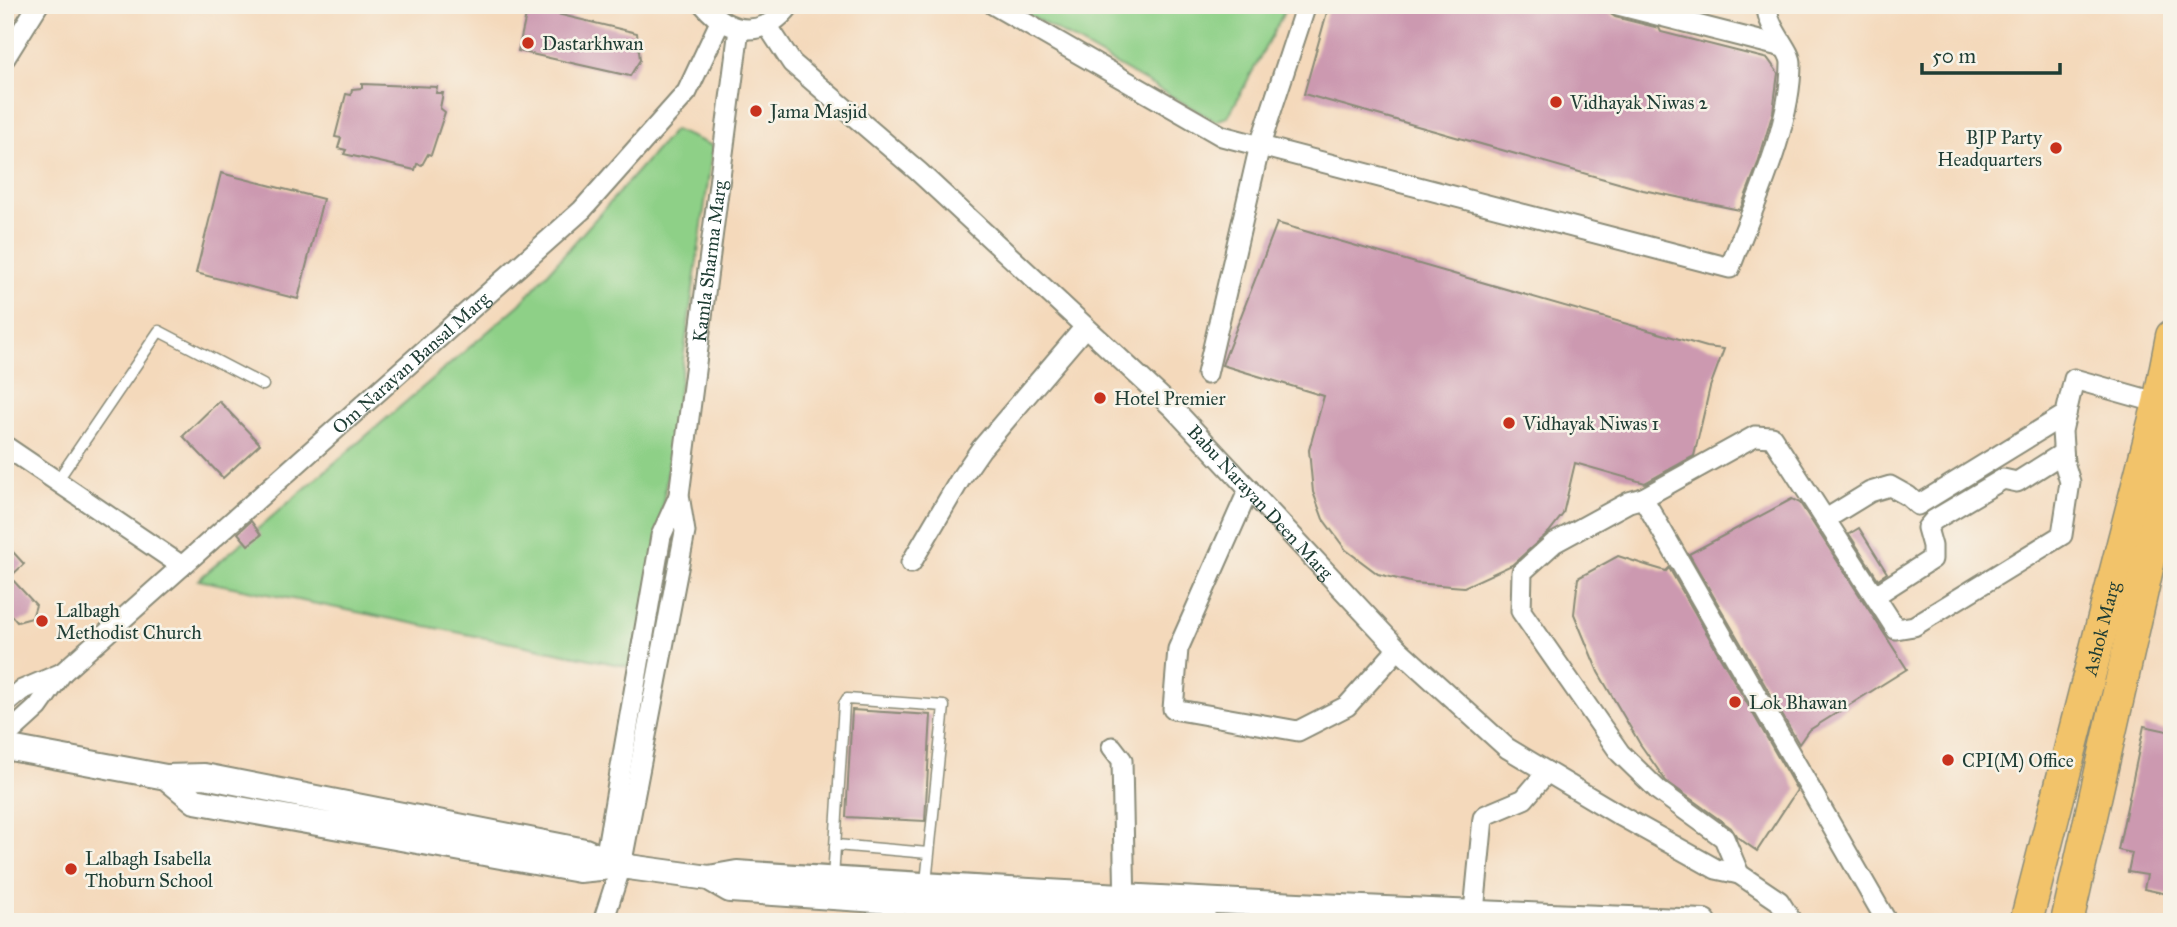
<svg xmlns="http://www.w3.org/2000/svg" width="2177" height="927" viewBox="0 0 2177 927" font-family="'IM FELL Great Primer',serif">
	<style>
		.green { fill: #8ed087; stroke: #56865e; stroke-width: 2 }
		.building { fill: #cc99b0 }
		.lines { fill: none; stroke-linecap: round; stroke-linejoin: round }
		.service-casing { stroke: #8a8b78; stroke-width: 13 }
		.minor-casing { stroke: #8a8b78; stroke-width: 23 }
		.tertiary-casing { stroke: #8a8b78; stroke-width: 28 }
		.primary-casing { stroke: #8a8b78; stroke-width: 35 }
		.service { stroke: #fff; stroke-width: 10 }
		.minor { stroke: #fff; stroke-width: 19 }
		.tertiary { stroke: #fff; stroke-width: 24 }
		.primary { stroke: #f2c36a; stroke-width: 32 }
		.poi-dot { fill: #c8321e; stroke: #f7f3e8; stroke-width: 2.5 }
		.labels { text-anchor: middle; stroke-width: 5; stroke-linejoin: round; paint-order: stroke }
		.poi-label { font-size: 19px; fill: #1f3d34; stroke: #f7f3e8; text-anchor: start }
		.street-label { font-size: 19px; fill: #1f3d34; stroke: #f7f3e8 }
	</style>
	<rect width="100%" height="100%" fill="#f7f3e8"/>
	<filter id="ink" filterUnits="userSpaceOnUse"><feTurbulence type="fractalNoise" baseFrequency=".0143" numOctaves="2"/><feDisplacementMap in="SourceGraphic" scale="14" xChannelSelector="R" yChannelSelector="G"/><feConvolveMatrix kernelMatrix="1 2 1 2 8 2 1 2 1" color-interpolation-filters="sRGB"/></filter>
	<filter id="wash" filterUnits="userSpaceOnUse"><feTurbulence type="fractalNoise" baseFrequency=".00686" numOctaves="4" result="noise"/><feDisplacementMap in="SourceGraphic" scale="28" xChannelSelector="R" yChannelSelector="G"/><feGaussianBlur stdDeviation="1.57" result="paint"/><feColorMatrix in="noise" values="0 0 0 0 0 0 0 0 0 0 0 0 0 0 0 0 0 1.4 0 .05"/><feComposite in="paint" operator="in"/></filter>
	<g filter="url(#wash)">
		<rect width="100%" height="100%" fill="#f4d9bb"/>
		<path class="green" d="M1012,5H1288L1228,117L1215,121Z
			M674,130L713,146L640,669L198,580L520,304Z"/>
		<g id="blocks">
			<path class="building" d="M1329,5H1584L1608,12L1615,17L1659,28L1661,32L1768,59L1778,73L1773,112L1758,163L1740,210L1643,190L1304,94Z
				M528,7L637,33L640,60L630,76L518,51Z
				M362,84L437,87L436,93H443L440,108L445,112L431,155L428,154L422,165L417,164L415,170L344,154L346,150L338,148L341,138L335,137L346,94L351,95L352,89L362,88Z
				M221,173L323,199L298,299L196,273Z
				M1277,223L1707,347L1724,349L1710,387L1694,456L1645,483L1575,463L1563,514L1549,532L1512,565L1464,587L1414,583L1378,574L1346,550L1323,519L1313,492L1309,450L1324,396L1222,365Z
				M219,401L260,444L223,478L183,436Z
				M1792,499L1800,503L1907,669L1808,731L1799,744L1689,554Z
				M251,521L261,535L248,545L238,533Z
				M1859,528L1887,573L1878,579L1849,534Z
				M13,552L24,564L10,577L36,605L32,618L17,622L5,608V559Z
				M1618,556L1649,566L1666,571L1669,568L1797,790L1757,851L1737,837L1731,828L1666,781L1640,744L1598,672L1574,614L1578,578Z
				M852,710L931,715L925,821L846,817Z
				M2144,726L2172,732V895L2144,889L2147,875L2128,872L2132,853L2118,850Z"/>
		</g>
	</g>
	<g filter="url(#ink)">
		<use href="#blocks" fill-opacity="0" stroke="#8a8b78" stroke-width="2"/>
		<g class="lines">
			<g class="service-casing">
				<path id="service" d="M57,481L159,331L263,385
					M836,845L928,853
					M833,879L844,704L847,699L944,706L926,883"/>
			</g>
			<g class="minor-casing">
				<g id="minor">
					<path d="M704,5C730,36 765,38 790,5"/>
					<path d="M994,5L1222,136L1730,268C1753,206 1791,129 1791,63C1791,50 1766,27 1767,5"/>
					<path d="M1618,5L1783,47"/>
					<path id="s1" d="M767,25L792,63L919,172L1173,408L1398,649L1507,748L1621,816L1716,869L1739,874L1779,901L1792,922"/>
					<path d="M5,58L38,5"/>
					<path d="M1207,374L1260,145L1306,5"/>
					<path d="M5,446L182,566"/>
					<path d="M1249,489L1178,649L1173,709L1298,731L1347,706L1398,649"/>
					<path d="M1643,498L1629,502L1554,543L1522,572L1521,611L1620,753L1659,791L1724,838L1739,874"/>
					<path d="M1826,519L1870,492L1890,486L1908,496L1918,505L2066,414"/>
					<path d="M911,563L961,478L981,449L1085,327"/>
					<path d="M1876,595L1932,559V546L1927,528L1934,520L2003,479L2017,482L2063,453"/>
					<path d="M5,704L22,690L62,673"/>
					<path id="s2" d="M5,737L38,707L62,673L582,210L687,92L720,22"/>
					<path d="M1112,747L1122,760L1125,910"/>
					<path d="M605,859L661,536L679,496"/>
					<path id="s3" d="M603,922L621,866L685,532L679,495L739,29"/>
					<path d="M1473,922L1483,818L1486,815L1524,799L1547,772"/>
					<path d="M1887,922L1643,498L1755,436L1772,437L1896,629L1914,626L2062,535L2070,482L2064,462L2062,431L2074,379L2159,403"/>
				</g>
			</g>
			<g class="tertiary-casing">
				<path id="tertiary" d="M5,747L166,777L204,776L585,851L618,865
					M166,777L195,801L579,870L621,866L709,878L737,873C1059,895 1382,910 1704,922
					M709,878L730,890L1206,922"/>
			</g>
			<g class="primary-casing">
				<g id="primary">
					<path id="s4" d="M2026,922L2159,403L2172,336"/>
					<path d="M2067,922L2172,458"/>
				</g>
			</g>
			<use href="#service" class="service"/>
			<use href="#minor" class="minor"/>
			<use href="#tertiary" class="tertiary"/>
			<use href="#primary" class="primary"/>
		</g>
	</g>
	<g class="poi-dot">
		<circle cx="528" cy="43" r="7"/>
		<circle cx="1556" cy="102" r="7"/>
		<circle cx="756" cy="111" r="7"/>
		<circle cx="2056" cy="148" r="7"/>
		<circle cx="1100" cy="398" r="7"/>
		<circle cx="1509" cy="423" r="7"/>
		<circle cx="42" cy="621" r="7"/>
		<circle cx="1735" cy="702" r="7"/>
		<circle cx="1948" cy="760" r="7"/>
		<circle cx="71" cy="869" r="7"/>
	</g>
	<g class="labels">
		<g class="poi-label">
			<text x="542" y="50">Dastarkhwan</text>
			<text x="1570" y="109">Vidhayak Niwas 2</text>
			<text x="770" y="118">Jama Masjid</text>
			<text x="2042" y="144" text-anchor="end">BJP Party<tspan x="2042" dy="22">Headquarters</tspan></text>
			<text x="1114" y="405">Hotel Premier</text>
			<text x="1523" y="430">Vidhayak Niwas 1</text>
			<text x="56" y="617">Lalbagh<tspan x="56" dy="22">Methodist Church</tspan></text>
			<text x="1749" y="709">Lok Bhawan</text>
			<text x="1962" y="767">CPI(M) Office</text>
			<text x="85" y="865">Lalbagh Isabella<tspan x="85" dy="22">Thoburn School</tspan></text>
		</g>
		<g class="street-label">
			<text dy="7" stroke="none"><textPath href="#s3" startOffset="672">Kamla Sharma Marg</textPath></text>
			<text dy="7" stroke="none"><textPath href="#s2" startOffset="553">Om Narayan Bansal Marg</textPath></text>
			<text dy="7" stroke="none"><textPath href="#s1" startOffset="688">Babu Narayan Deen Marg</textPath></text>
			<text dy="7" stroke="none"><textPath href="#s4" startOffset="303">Ashok Marg</textPath></text>
		</g>
	</g>
	<rect width="2177" height="927" fill="none" stroke="#f7f3e8" stroke-width="28"/>
	<path d="M1922 63v10h138v-10" fill="none" stroke="#1f3d34" stroke-width="3.5"/>
	<text x="1932" y="63" font-size="21" fill="#1f3d34" stroke="#f7f3e8" stroke-width="5" paint-order="stroke">50 m</text>
</svg>
